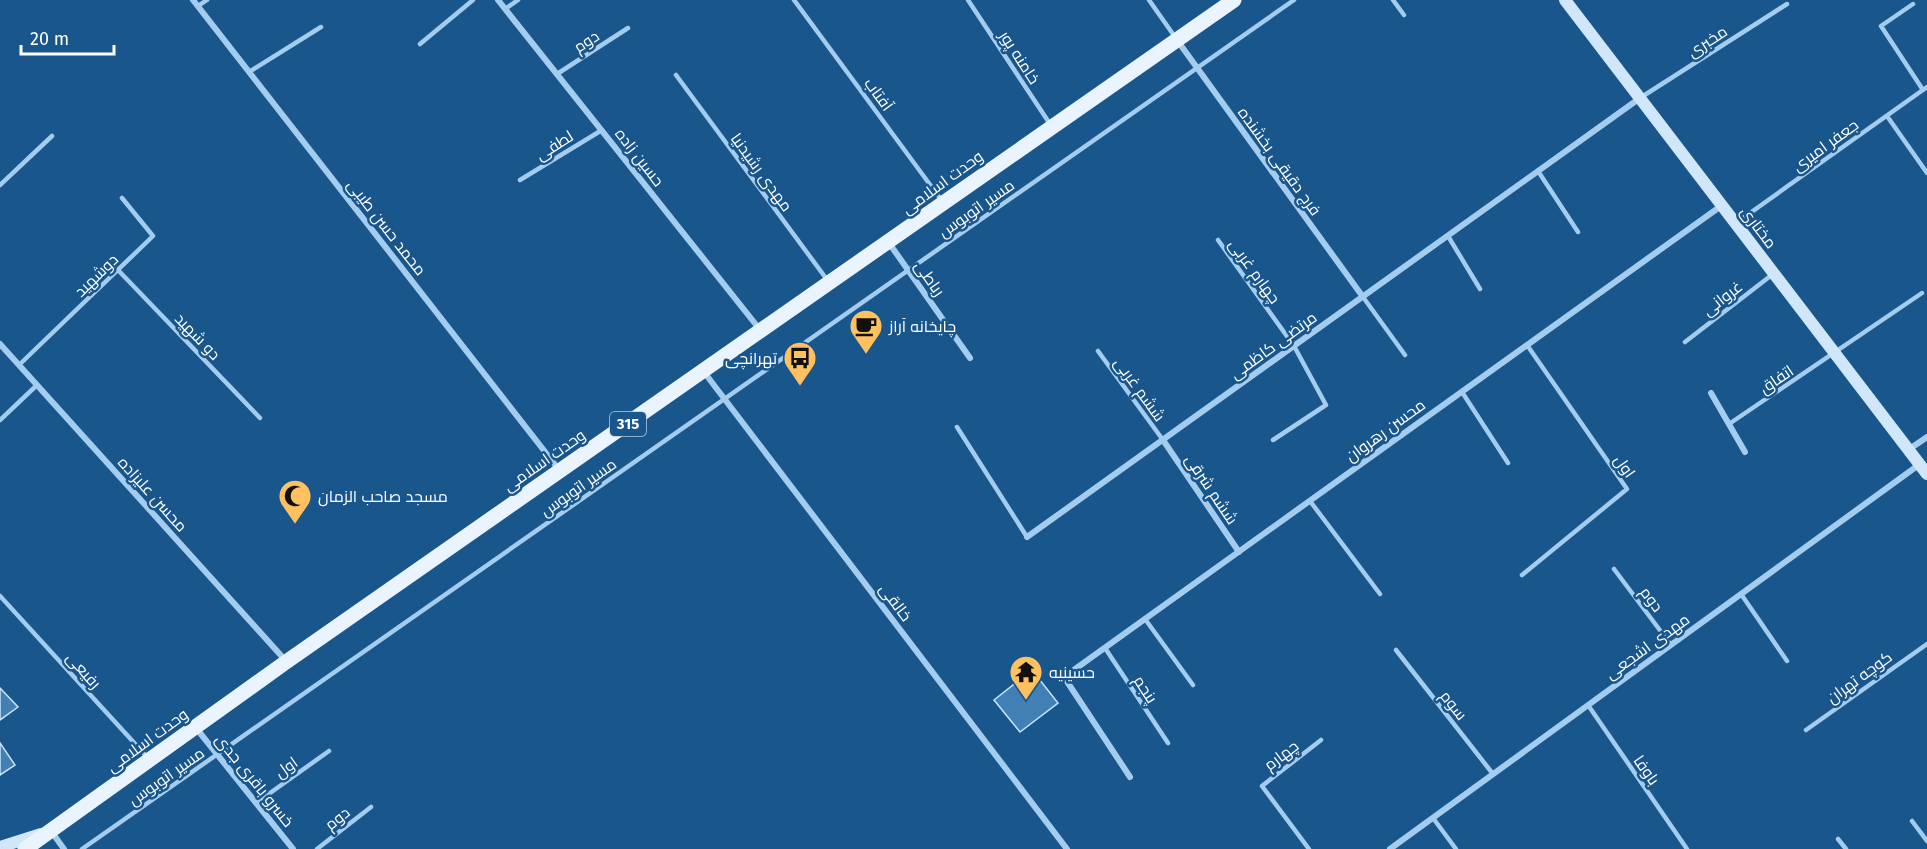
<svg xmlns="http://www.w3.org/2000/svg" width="1927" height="849" viewBox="0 0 1927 849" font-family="'Fira Sans',Cairo,sans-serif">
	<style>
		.building { fill: #4080b5; stroke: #c9e4fa; stroke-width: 1.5 }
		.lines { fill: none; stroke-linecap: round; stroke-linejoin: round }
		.lane { stroke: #a3ccef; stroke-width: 4.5 }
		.street { stroke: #a3ccef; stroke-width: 6 }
		.secondary { stroke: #d0e6fa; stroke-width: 12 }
		.primary { stroke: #eaf4ff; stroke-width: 15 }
		.labels { text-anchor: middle; stroke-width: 5; stroke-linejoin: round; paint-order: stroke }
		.shield { fill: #18568c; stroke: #baccdc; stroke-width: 1.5 }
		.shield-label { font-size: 15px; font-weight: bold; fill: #fff }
		.street-label { font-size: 16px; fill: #fff; stroke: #18568c }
		.poi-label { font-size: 16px; fill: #fff; stroke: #18568c; text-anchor: start }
	</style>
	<rect width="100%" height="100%" fill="#18568c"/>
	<path class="building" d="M1032,670L1058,703L1020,732L994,700Z
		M0,688L18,707L0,720Z
		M0,743L15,765L0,775Z"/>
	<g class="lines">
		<path class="lane" d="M794,0L942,201
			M968,0L1050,124
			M1149,0L1175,37
			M1393,0L1404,15
			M1913,4L1881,26L1923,90
			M198,6L207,0
			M505,9L518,0
			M420,44L473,0
			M249,72L321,27
			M557,74L628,28
			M676,75L828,281
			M1640,98L1787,4
			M1887,116L1927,173
			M1538,171L1578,232
			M520,180L602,130
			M0,185L52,136
			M1736,223L1927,87
			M1448,236L1480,289
			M1218,240L1294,346L1326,405L1273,440
			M118,270L260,418
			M1363,297L1405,355
			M1685,342L1773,274
			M1098,351L1163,440
			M19,365L153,236L122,198
			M1462,392L1508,463
			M0,420L37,385
			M1729,424L1922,293
			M957,427L1027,537
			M1310,501L1380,594
			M1614,569L1671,645
			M1522,575L1627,489L1527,345
			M1741,594L1787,661
			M0,596L148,758
			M1145,619L1193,685
			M1105,648L1168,743
			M1396,650L1493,774
			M1588,705L1687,849
			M1806,730L1927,644
			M256,803L329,751
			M1433,818L1456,849
			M1912,821L1927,841
			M1838,839L1846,849
			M82,849L1294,0
			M317,849L371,807
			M1309,849L1262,786L1321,740"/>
		<path class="street" d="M193,0L560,471
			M498,0L761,331
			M1177,40L1363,297
			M889,243L970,358
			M0,344L286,661
			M704,372L1067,849
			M1711,393L1745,452
			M1163,440L1239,552
			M1908,450L1927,437
			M1027,537L1640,98
			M196,728L293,849
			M1130,777L1064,677L1721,206
			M51,831L64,849
			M1390,849L1920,464"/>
		<path class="secondary" d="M1565,0L1927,474
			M0,847L41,834"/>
		<path class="primary" d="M25,849L286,662L1234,0"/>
	</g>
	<defs>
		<g id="cafe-pin" transform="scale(1.725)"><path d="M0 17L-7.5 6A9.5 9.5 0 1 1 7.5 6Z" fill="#ffc160" stroke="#18568c"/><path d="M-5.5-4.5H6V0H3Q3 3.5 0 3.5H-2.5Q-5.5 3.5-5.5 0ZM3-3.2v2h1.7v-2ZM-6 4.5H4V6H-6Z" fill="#111"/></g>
		<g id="bus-pin" transform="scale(1.725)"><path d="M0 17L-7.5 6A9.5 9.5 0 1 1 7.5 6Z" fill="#ffc160" stroke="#18568c"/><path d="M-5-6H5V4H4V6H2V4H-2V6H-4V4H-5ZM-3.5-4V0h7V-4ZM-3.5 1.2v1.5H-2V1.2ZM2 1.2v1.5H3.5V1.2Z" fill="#111"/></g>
		<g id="mosque-pin" transform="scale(1.725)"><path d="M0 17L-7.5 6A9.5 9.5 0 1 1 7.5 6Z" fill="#ffc160" stroke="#18568c"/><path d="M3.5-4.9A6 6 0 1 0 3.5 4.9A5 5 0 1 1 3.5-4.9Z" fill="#111"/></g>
		<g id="temple-pin" transform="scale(1.725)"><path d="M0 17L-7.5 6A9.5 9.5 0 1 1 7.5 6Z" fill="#ffc160" stroke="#18568c"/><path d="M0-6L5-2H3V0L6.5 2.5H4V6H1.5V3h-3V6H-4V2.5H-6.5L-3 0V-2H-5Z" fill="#111"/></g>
	</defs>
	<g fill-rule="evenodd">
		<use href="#cafe-pin" x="866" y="326"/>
		<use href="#bus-pin" x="800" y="358"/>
		<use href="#mosque-pin" x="295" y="496"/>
		<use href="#temple-pin" x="1026" y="672"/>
	</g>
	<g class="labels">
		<rect class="shield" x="610" y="412" width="36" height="24" rx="4.5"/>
		<g class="shield-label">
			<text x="628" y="429">315</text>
		</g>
		<g class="street-label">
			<text transform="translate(586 41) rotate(-33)" y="6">دوم</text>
			<text transform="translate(1707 41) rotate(-33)" y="6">مخبری</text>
			<text transform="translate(1020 57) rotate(57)" y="6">خامنه پور</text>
			<text transform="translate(879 94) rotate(54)" y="6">آفتاب</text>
			<text transform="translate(554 145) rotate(-32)" y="6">لطفی</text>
			<text transform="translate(1825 145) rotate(-36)" y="6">جعفر امیری</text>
			<text transform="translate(640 157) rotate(52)" y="6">حسین زاده</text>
			<text transform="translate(1280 161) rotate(54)" y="6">فرج دقیقی بخشنده</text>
			<text transform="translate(762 172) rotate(54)" y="6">مهدی رشیدنیا</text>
			<text transform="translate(942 182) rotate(-36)" y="6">وحدت اسلامی</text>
			<text transform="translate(976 208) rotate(-35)" y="6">مسیر اتوبوس</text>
			<text transform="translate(387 227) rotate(52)" y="6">محمد حسن طیبی</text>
			<text transform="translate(1759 227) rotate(53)" y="6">مختاری</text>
			<text transform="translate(1255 271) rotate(54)" y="6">چهارم غربی</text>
			<text transform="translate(96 275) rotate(-44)" y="6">دوشهید</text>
			<text transform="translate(930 278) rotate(55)" y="6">رباطی</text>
			<text transform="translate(1722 298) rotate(-38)" y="6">غروانی</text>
			<text transform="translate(198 336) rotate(46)" y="6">دو شهید</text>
			<text transform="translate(1273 345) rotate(-36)" y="6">مرتضی کاظمی</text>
			<text transform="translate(1776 379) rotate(-34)" y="6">اتفاق</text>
			<text transform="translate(1140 389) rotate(54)" y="6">ششم غربی</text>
			<text transform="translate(1385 430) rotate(-36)" y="6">محسن رهروان</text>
			<text transform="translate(544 460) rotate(-35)" y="6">وحدت اسلامی</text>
			<text transform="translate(1625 466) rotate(55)" y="6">اول</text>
			<text transform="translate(578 487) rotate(-35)" y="6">مسیر اتوبوس</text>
			<text transform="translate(1212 489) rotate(56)" y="6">ششم شرقی</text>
			<text transform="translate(153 494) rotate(48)" y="6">محسن علیزاده</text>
			<text transform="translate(1652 599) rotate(53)" y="6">دوم</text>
			<text transform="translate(896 602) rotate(53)" y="6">خالقی</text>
			<text transform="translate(1647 646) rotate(-36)" y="6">مهدی اشجعی</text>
			<text transform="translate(84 670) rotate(48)" y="6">رفیعی</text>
			<text transform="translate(1859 677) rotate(-36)" y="6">کوچه تهران</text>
			<text transform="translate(1146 689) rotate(57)" y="6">پنجم</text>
			<text transform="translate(1454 705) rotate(52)" y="6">سوم</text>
			<text transform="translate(147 740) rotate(-36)" y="6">وحدت اسلامی</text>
			<text transform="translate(1281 755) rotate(-37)" y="6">چهارم</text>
			<text transform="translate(286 767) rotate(-35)" y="6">اول</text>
			<text transform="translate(1647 770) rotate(55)" y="6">باوفا</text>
			<text transform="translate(166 776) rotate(-35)" y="6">مسیر اتوبوس</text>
			<text transform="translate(255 780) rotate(51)" y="6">خسرو باقری جدی</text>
			<text transform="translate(337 818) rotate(-38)" y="6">دوم</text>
		</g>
		<g class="poi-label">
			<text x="889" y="332">چایخانه آراز</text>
			<text x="777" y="364" text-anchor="end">تهرانچی</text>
			<text x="318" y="502">مسجد صاحب الزمان</text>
			<text x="1049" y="678">حسینیه</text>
		</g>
	</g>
	<path d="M21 45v9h93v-9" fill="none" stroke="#ffffff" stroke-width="3"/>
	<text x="30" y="45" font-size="18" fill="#ffffff" stroke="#18568c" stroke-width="4.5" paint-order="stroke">20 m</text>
</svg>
